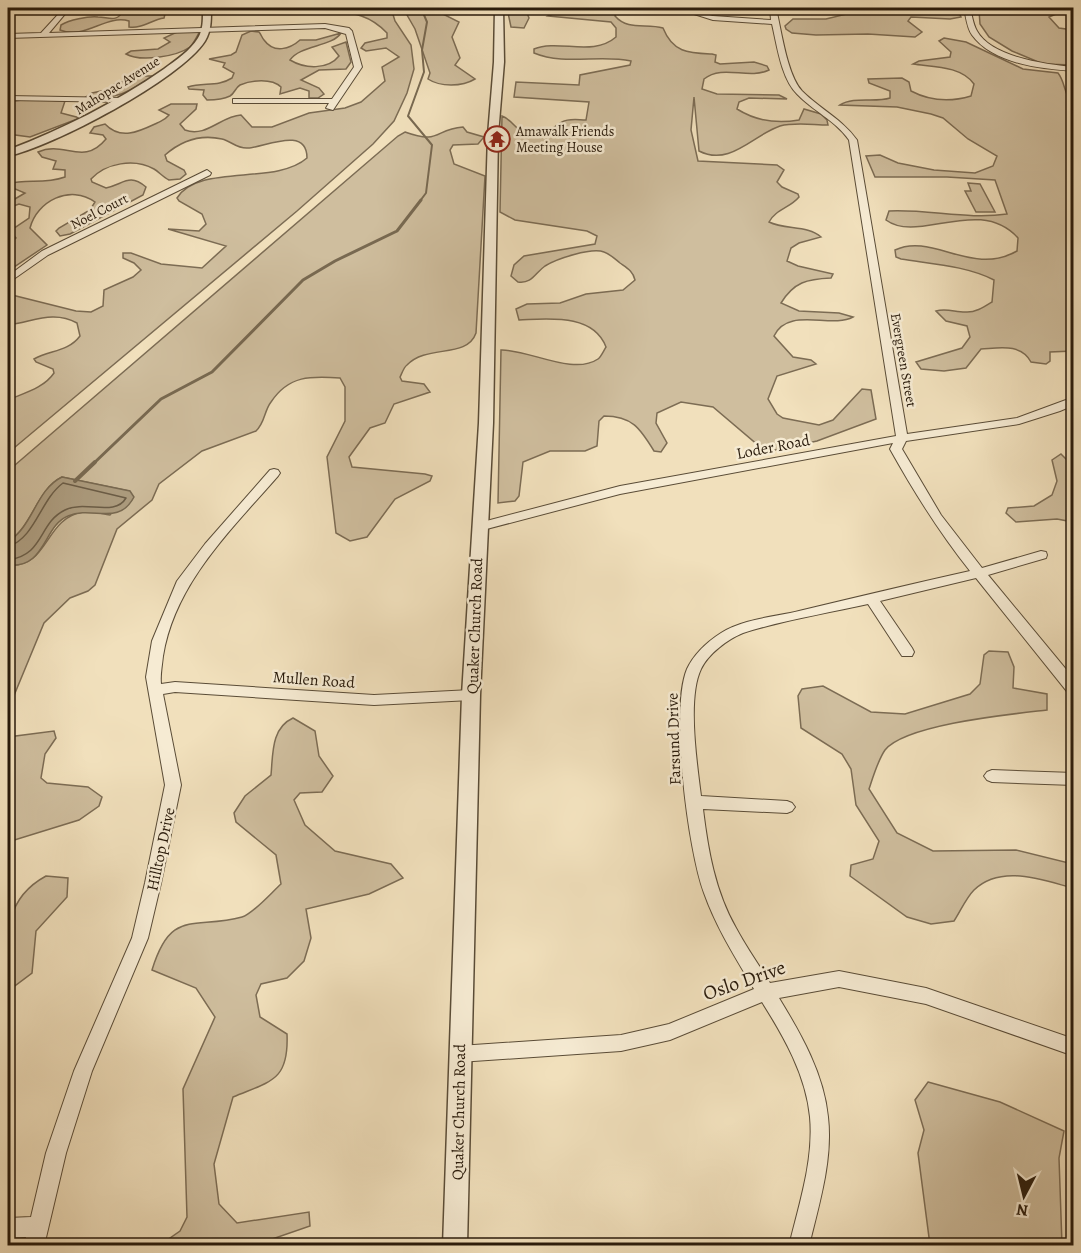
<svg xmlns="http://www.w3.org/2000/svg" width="1081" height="1253" viewBox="0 0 1081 1253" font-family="Alegreya,serif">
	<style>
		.green { fill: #cfbe9e; stroke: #7c6c54; stroke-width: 1.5 }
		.water { fill: #ad9d80; stroke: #786951; stroke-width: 1.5 }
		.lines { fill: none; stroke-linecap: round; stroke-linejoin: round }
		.shore { stroke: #6a5c46; stroke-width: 1.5 }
		.stream-far2 { stroke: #786951; stroke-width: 2 }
		.stream-far1 { stroke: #786951; stroke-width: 3 }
		.stream { stroke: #786951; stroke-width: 4 }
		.minor-casing { stroke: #5a4c37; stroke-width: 2 }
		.tertiary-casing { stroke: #5a4c37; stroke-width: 3 }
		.minor { fill: #f6ebd3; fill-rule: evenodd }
		.tertiary { fill: #f6ebd3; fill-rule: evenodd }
		.labels { text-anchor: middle; stroke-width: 5; stroke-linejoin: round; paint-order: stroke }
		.far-street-label { font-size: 14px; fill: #281a0b; stroke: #f6ebd3 }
		.far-poi-label { font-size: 14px; fill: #281a0b; stroke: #f6ebd3; text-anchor: start }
		.street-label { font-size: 16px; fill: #281a0b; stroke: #f6ebd3 }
		.near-street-label { font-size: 20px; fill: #281a0b; stroke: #f6ebd3 }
	</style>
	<rect width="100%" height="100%" fill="#f1e0bc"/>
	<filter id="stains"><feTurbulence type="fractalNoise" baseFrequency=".00333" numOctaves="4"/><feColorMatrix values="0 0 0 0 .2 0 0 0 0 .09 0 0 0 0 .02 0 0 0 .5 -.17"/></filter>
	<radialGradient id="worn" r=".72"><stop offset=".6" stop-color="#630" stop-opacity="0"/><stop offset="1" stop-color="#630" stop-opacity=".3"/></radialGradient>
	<path class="green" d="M106,8H190L171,10L165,14L164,18C151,20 142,29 129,27V21C106,14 85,40 60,30L61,25C69,20 88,16 98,17C108,17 117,23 123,11Z
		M309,8H391L395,21L411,45L414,69L407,93L394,121L373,144L297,211L8,453V400C24,393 44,388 54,373L53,369L36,362L34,359C50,350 68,352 80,336L77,323C53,310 33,322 8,325V294L76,311L91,312L103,306L104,290L133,277L141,270L134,263L123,258V253H131L161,264L202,268L226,246L168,229L199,231L206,224L202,214L179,201L177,198C199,163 275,186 307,158C307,125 263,148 248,148C237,149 231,141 222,139C200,134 181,141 165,155L167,161L184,170L186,174L180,179L169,180C163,177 159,172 154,169C134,158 106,163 91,179L92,182L106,188C124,184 129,173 146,187L143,195L70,234L60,236L56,231L59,228L90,210L95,202C70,184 37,201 30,228L47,245L8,271V245L16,238L10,231L29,218L30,207L19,204L8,208V203L25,193L8,186V184C27,178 42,185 65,177V170L53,169L56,161L42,157L38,152C64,140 83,167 106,139L103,135L90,133L94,127L105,124C121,141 140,131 157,123C163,120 165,120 169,115L159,110L171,104H197L196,109L180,124L185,130C206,138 221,116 241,115L252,127H272L309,113L345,108L361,102L385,81L382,67L399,57L386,48L366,51L361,48L365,43L387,38V33C362,7 341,15 309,8Z
		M403,8H447L441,13L459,22L452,37L460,58L455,65L475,79C462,87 440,87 428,79L430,73L415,29Z
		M507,8H525L529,18L524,28L511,27Z
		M603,8H630L617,12L615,16C628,31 646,23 663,28C673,53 689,53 712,54L716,55L715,62L720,64L754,62L767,66L769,70C748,80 723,64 704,79L702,89L717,94L779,95L787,99L749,98L739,102L737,109C756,121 776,124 799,120L804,109L821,114L827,120L828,125C813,125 795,122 780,126C753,135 730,167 699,151L694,97L691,130L698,161L777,165L784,170L777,182L782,187L798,194L799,197C790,208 776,209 769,222C785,230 808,225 821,237L799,243L791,248L787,261L798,266L833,274L831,278C807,279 794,282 781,303L799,311L839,313L853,317C831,329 788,306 774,336L793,357L811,360L816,364L777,376L768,399L777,414L783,418L819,425L833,420L862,389L871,390L876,419L817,441L766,452L713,407L681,402L657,413L656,423L667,443L661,452L654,451C640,428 632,416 604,416L599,421L597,446L585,451H550L523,462L519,496L515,501L498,503L501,350C528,349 573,376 598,359C601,357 604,350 606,347C593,313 548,319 519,320L516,309L527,304L560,303L586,294L623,290L635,280C633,271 627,268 620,263C615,259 610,254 604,252C592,247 556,259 545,266C535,273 532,284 518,282L511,276L514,265L524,256L595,244L597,236L587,231L515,220L500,212L502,116C513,120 516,132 529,134C550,139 547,130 562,122C569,118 578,120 586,120L589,102L514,97L516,82L579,85L580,75L630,65L631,61C599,54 565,66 534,53V49C559,39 593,57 616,37V28L611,22L548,16C565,7 587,20 603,8Z
		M852,8H950L958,11L961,17L950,19L911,17L908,21L922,32L915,37L868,34L816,35L792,33L786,29L785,26L793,19H826L851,13Z
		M985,8L1024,11H1034L1041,8H1073V10L1061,12L1049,17L1059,28L1073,30L1072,43L1073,65L1043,64L1012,51L989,37L980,24L979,10Z
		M200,31C197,36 194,43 190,47C176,57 140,62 126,54L131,51L158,49L170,42L164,38L177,32Z
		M251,31L259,32C261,34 262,38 264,40C274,54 290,49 300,40H316L341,33C332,47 300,45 290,60C305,69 328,70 339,56L332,47L346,42L351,62L346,69L319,70L301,80L319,88L324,94L318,98H309V91L300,88L280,94L281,87C272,78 251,80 240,85C235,88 235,93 230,96C224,99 214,100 207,100L203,95L204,90L189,89L188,87C203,82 218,87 232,78L234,73L223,67L225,63L209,59L231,55L236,52L242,35Z
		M944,38L966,42L1023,69L1058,73C1066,83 1063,94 1073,103V351L1050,352V361L1046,364L1031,362C1021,343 999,348 981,349L966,368L944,371L921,369L916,362L962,348L970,337L967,326L946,321L936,311C946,308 955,312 965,312C975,313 984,307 992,302L994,280C967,266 932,264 901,259L896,257L895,250C932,232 972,277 1017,251L1018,238C979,195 918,244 886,220L889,211C929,209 968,220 1007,214L995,180L947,177H875L866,156L880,155L898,163L934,170L975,173L993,166L997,156L968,139L943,118L931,114L897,107L840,105C854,96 875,103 890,98V91L869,83L868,79L902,78L909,82L911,91C930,101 951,102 971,96L974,84C961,66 934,67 913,64L919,61L950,57L951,52L939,41Z
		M141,76H154C127,93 119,99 86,97L92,93L106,90L115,84Z
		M29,99L65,101L61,113L80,118L30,137L8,134V102Z
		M463,127L467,132L484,137L478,144L453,145L450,150L454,164L485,176L476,333C467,359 427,344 407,365C404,367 402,373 400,377L402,381L424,384L430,392L394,404L385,423L370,428L349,457L352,467L425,474L432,476L430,481L395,499L367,537L350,541L336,533L327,457L345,421V387L340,378C311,376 289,375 271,402C264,411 265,423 256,431L202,451L159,484L152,500L117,529L95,585L88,591L70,598L44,623L8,710V565C49,569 44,518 83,512C91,510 102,514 110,515L129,491L62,477C41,488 35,513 21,530C17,535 12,539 8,544V471L398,136L405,132C441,145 434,129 463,127Z
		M968,183L980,184L995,212H976L965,191H971Z
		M1061,454L1073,466V522L1057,519L1016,522L1006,513L1008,508L1034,506L1052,495L1057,481L1052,460Z
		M989,651L1008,652L1014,667L1013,688L1047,694V710C1013,714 906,724 885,750C878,760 873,777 869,789L897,833L933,851L1016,850L1073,864V888C1042,880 1001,864 974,890C966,898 960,912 954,921L931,924L907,917L850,876L851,865L873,859L879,841L856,805L851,769L842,754L801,728L798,696L802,689L823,686L871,712L905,714L970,694L980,684L984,655Z
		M293,718L315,731L319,756L333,776L322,792L300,793L294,800L305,825L335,851L391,864L403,878L369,894L306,909L311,938L304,961L287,978L261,984L256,995L260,1017L287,1034C289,1081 271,1081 233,1097L214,1164L219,1204L237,1223L309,1212L310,1226L255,1245H160L180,1231L187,1217L183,1089L215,1017L196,988L152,970C171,908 193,930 242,917C253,914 272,892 281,884L276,855L236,822L234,813L245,796L271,775C273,754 271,728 293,718Z
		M54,731L56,738L45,754L41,778L47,783L88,787L102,797L99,806L79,820L8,842V737Z
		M46,876L68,878L67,897L36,931L32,973L8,991C7,943 0,901 46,876Z
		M928,1082L1000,1102L1064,1131L1059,1158L1062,1245H930L918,1153L924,1130L915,1100Z"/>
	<path class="water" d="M62,477L130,491L134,497C118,527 93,505 68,516C43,526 46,569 8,565V544C12,539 17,535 21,530C35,513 41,487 62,477Z"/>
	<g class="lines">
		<path class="shore" d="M8,547C36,537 40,500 63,483L126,498C115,517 85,500 65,510C38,523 45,555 8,560"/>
		<path class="stream-far2" d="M420,201L426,193L432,145L408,116L424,72L422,50L427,22L421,8"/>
		<path class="stream-far1" d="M93,464L161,399L212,372L303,280L335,261L397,231L421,200"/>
		<path class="stream" d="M75,481L95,462"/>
		<g class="minor-casing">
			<path id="minor" d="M64,8H70L49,33L325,24L349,28L352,31L362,67L333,110L326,108L329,103H233V99H332L354,67L346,34L325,28L8,38V34L41,33Z
				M675,8H684L713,16L771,20L770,8H776C781,29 787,75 802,91C820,109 842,119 857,140L907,434L1017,418L1074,397V405L1060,411L1019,424L906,441L902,449L941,515L982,568L1041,551L1046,552L1047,555L1046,558L988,575L1074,679V695L1069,694L976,578L880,601L912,648L914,652L912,656H902L868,604C828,613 780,621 743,633C728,639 708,654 701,669C687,698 697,764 701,796L787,801L792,803L795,807L792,811L787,813L703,809C708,850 715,891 736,928C746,947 759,965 770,983L839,971L926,988L1074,1039V1056L926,1004L839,987L779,998C801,1034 824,1074 828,1117C833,1160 819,1204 809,1246H789C799,1204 814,1160 810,1117C806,1075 784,1037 762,1002L670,1040L621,1051L459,1062L453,1060L450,1054L453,1048L459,1046L621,1035L669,1024L754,989C735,957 716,927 704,893C688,850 670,710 687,669C694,654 707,642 721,633C743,619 774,617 799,611C857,597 912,584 970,571C939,532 914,492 890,449L893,443L620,494L479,531L473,527L475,524L620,486L896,436L849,140C835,120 813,111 797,94C781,78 777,45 772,24L713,20Z
				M964,8H970C972,15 973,24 977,31C991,57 1047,65 1074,67V71C1042,69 993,64 972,35C967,28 966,17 964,8Z
				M8,96L123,98L127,100L123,102L8,100Z
				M207,170L211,173L210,175L48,255L8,283V276L42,251Z
				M274,469L278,470L280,473L278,476C231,530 175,583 163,656C162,666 160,675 161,684L175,682L374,695L471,690L476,691L478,695L476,699L471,700L374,705L175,692L163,694L181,785L161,883L148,938L92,1071L66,1153L44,1246H24L26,1237L8,1238V1218L31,1217L46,1153L74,1071L132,938L145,883L165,785L146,677L152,641L177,581L205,544L270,470Z
				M992,770L1074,773V785L992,782L987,780L984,776L987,772Z"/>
		</g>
		<g class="tertiary-casing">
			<path id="tertiary" d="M200,8H209L211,10C211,21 211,31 205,41C181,79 52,147 8,156V150C63,129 115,103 164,69C176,60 190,51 198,38C203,30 203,20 203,11Z
				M495,8H503L504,62L498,135L493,423L480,695L467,1246H443L462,695L479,423L488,135L494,62Z"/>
		</g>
		<use href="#minor" class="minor"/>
		<use href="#tertiary" class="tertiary"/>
	</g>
	<defs>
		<g id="temple-ring" transform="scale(1.35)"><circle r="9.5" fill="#f6ebd3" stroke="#8f2418" stroke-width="1.5"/><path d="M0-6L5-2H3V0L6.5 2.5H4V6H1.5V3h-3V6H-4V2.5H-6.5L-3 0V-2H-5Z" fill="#8f2418"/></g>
	</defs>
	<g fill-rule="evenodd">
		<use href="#temple-ring" x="497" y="139"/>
	</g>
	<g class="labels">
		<g class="far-street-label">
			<text transform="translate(117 85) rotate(-32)" y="5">Mahopac Avenue</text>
			<text transform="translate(99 211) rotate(-27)" y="5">Noel Court</text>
			<text transform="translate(904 360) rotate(80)" y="5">Evergreen Street</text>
		</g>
		<g class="far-poi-label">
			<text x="516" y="136">Amawalk Friends<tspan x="516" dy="16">Meeting House</tspan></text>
		</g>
		<g class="street-label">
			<text transform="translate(773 446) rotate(-11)" y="6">Loder Road</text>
			<text transform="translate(474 626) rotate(-88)" y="6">Quaker Church Road</text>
			<text transform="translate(314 679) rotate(4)" y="6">Mullen Road</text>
			<text transform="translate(673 739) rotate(-92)" y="6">Farsund Drive</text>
			<text transform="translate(160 849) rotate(-78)" y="6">Hilltop Drive</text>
			<text transform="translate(458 1112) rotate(-89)" y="6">Quaker Church Road</text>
		</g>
		<g class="near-street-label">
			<text transform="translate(744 980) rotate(-19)" y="7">Oslo Drive</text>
		</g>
	</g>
	<rect width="1081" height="1253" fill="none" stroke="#f1e0bc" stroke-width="30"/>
	<rect x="9" y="9" width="1063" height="1235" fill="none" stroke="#281a0b" stroke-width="3"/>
	<rect x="15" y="15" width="1051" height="1223" fill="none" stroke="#281a0b" stroke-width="1.5"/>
	<g transform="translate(1024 1196) rotate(187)" stroke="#f6ebd3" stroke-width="4.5" paint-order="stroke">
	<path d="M0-4.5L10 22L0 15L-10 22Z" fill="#281a0b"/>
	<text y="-9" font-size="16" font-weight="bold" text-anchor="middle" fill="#281a0b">N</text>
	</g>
	<rect width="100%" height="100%" filter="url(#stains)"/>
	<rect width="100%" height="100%" fill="url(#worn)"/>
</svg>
